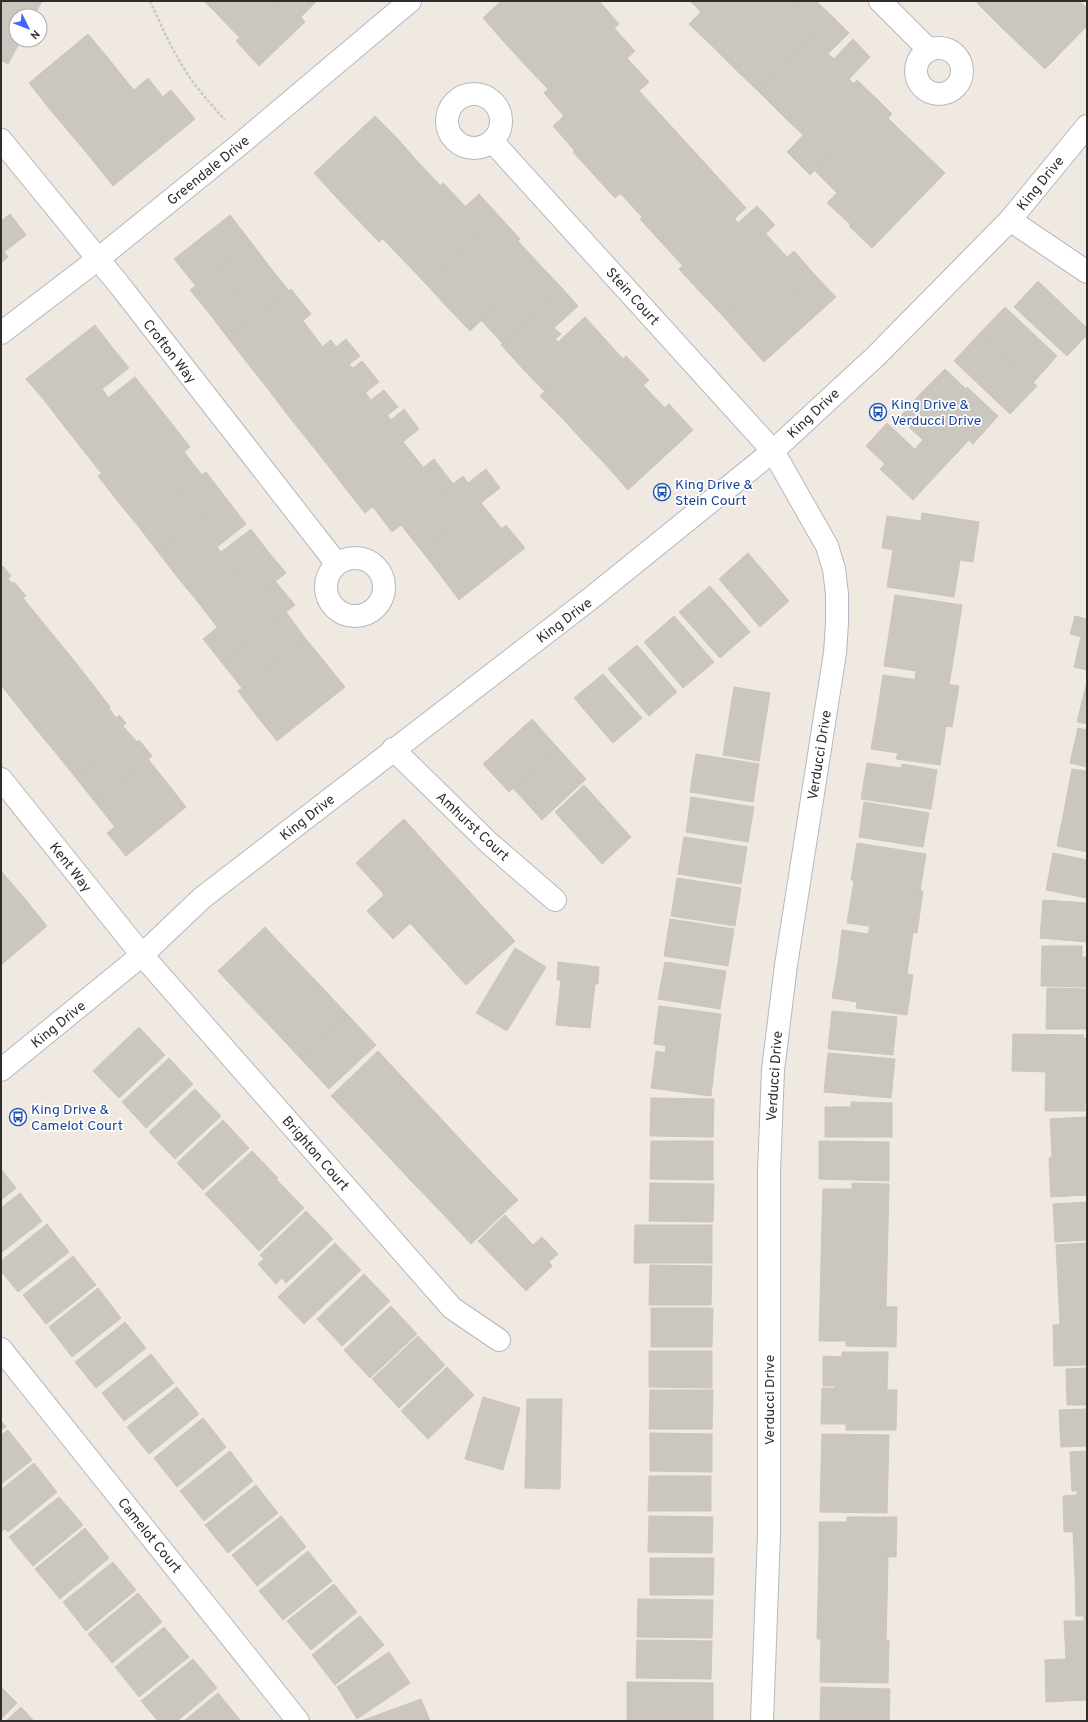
<svg xmlns="http://www.w3.org/2000/svg" width="1088" height="1722" viewBox="0 0 1088 1722" font-family="Overpass,sans-serif">
	<style>
		.building { fill: #cbc7bf; stroke: #cbc5ba }
		.lines { fill: none; stroke-linecap: round; stroke-linejoin: round }
		.minor-casing { stroke: #b4b7c1; stroke-width: 24 }
		.tertiary-casing { stroke: #b4b7c1; stroke-width: 24 }
		.path { stroke: #c9c9c9; stroke-width: 2.5; stroke-dasharray: 3 2; stroke-linecap: butt }
		.minor { stroke: #fff; stroke-width: 22 }
		.tertiary { stroke: #fff; stroke-width: 22 }
		.labels { text-anchor: middle; stroke-width: 3.5; stroke-linejoin: round; paint-order: stroke }
		.street-label { font-size: 14px; fill: #2e2e2e; stroke: #fff }
		.transit-label { font-size: 14px; fill: #164399; stroke: #fff; text-anchor: start }
	</style>
	<rect width="100%" height="100%" fill="#efe9e1"/>
	<path class="building" d="M3,1H42L34,16H16V40H21L8,64L1,60V4Z
		M204,1H231L217,14Z
		M231,1H278L239,37L217,14Z
		M278,1H317L301,17L305,22L259,66L236,41Z
		M501,1H549L504,42L483,18Z
		M549,1H597L526,66L504,42Z
		M597,1H599L619,24L548,89L526,66Z
		M690,1H712L701,12Z
		M712,1H756L712,46L689,24Z
		M756,1H801L735,69L712,46Z
		M801,1H816L832,16L758,91L735,69Z
		M979,1H1024L1000,26L977,3Z
		M1024,1H1070L1024,49L1000,26Z
		M1070,1H1079L1087,8V26L1045,69L1024,49Z
		M832,16L849,33L828,54L834,59L781,114L758,91Z
		M614,28L635,51L564,116L544,93Z
		M88,34L108,58L48,107L29,83Z
		M853,39L870,57L849,79L853,83L803,135L781,114Z
		M108,58L128,83L69,132L48,107Z
		M627,58L649,82L574,150L553,126Z
		M148,78L163,97L90,157L69,132L128,83L134,90Z
		M857,80L880,102L810,175L787,152Z
		M171,90L195,119L113,186L90,157Z
		M639,91L660,114L594,175L573,152Z
		M880,102L892,114L888,118L899,129L837,193L814,170Z
		M660,114L682,138L615,198L594,175Z
		M375,116L397,138L335,196L314,173Z
		M899,129L922,151L850,224L827,203Z
		M397,138L417,161L356,218L335,196Z
		M682,138L703,161L642,217L620,193Z
		M922,151L945,173L872,248L849,226Z
		M417,161L440,185L379,242L356,218Z
		M703,161L724,184L660,241L640,219Z
		M443,183L465,206L405,262L383,239Z
		M724,184L746,208L683,266L660,241Z
		M479,194L499,216L426,284L405,262Z
		M757,206L775,225L701,293L679,269L735,219L738,223Z
		M10,214L26,235L4,252L8,257L1,263V221Z
		M230,215L251,242L196,286L174,259Z
		M499,216L520,239L447,307L426,284Z
		M766,234L787,257L723,316L701,293Z
		M518,241L540,265L470,331L447,307Z
		M251,242L269,266L209,313L190,290Z
		M794,251L815,275L744,340L723,316Z
		M540,265L562,288L503,344L481,320Z
		M269,266L289,291L228,338L209,313Z
		M815,275L836,297L764,362L744,340Z
		M1038,281L1087,328V335L1067,356L1014,307Z
		M562,288L578,306L554,328L561,334L523,369L501,345Z
		M291,289L311,314L248,364L228,338Z
		M1005,307L1057,356L1033,383L980,333Z
		M585,317L603,337L545,392L523,369L555,339L558,342Z
		M303,321L322,346L268,389L248,364Z
		M95,325L112,347L44,400L26,379Z
		M980,333L1037,386L1010,414L954,361Z
		M603,337L623,359L561,417L540,396Z
		M346,339L360,356L286,413L268,389L331,340L336,347Z
		M112,347L129,368L102,389L105,393L64,426L44,400Z
		M626,356L649,380L583,441L561,417Z
		M362,361L379,382L306,438L286,413L349,364L353,368Z
		M945,369L966,389L967,387L998,416L973,444L920,394Z
		M135,377L150,396L83,450L64,426L105,393L108,398Z
		M643,385L665,408L605,464L583,441Z
		M384,390L398,407L326,463L306,438L365,392L371,400Z
		M920,394L969,440L939,472L915,449L923,440L899,418Z
		M150,396L169,420L101,473L83,450Z
		M669,404L693,430L628,490L605,464Z
		M404,409L419,429L345,488L326,463L387,415L391,420Z
		M169,420L190,447L119,503L98,476Z
		M887,423L939,472L913,500L880,469L885,464L866,446Z
		M403,442L423,467L365,513L345,488Z
		M184,452L202,475L138,526L119,503Z
		M434,459L453,484L392,532L373,507Z
		M486,469L500,488L421,550L401,525L463,476L468,483Z
		M206,472L226,498L158,552L138,526Z
		M226,498L246,524L178,578L158,552Z
		M481,503L502,529L441,576L421,550Z
		M922,513L979,522L973,562L882,548L887,516L921,521Z
		M506,525L525,548L459,600L441,576Z
		M251,529L266,549L198,602L178,578L217,547L221,552Z
		M266,549L286,573L217,627L198,602Z
		M893,550L960,560L954,597L887,587Z
		M748,553L789,601L760,627L719,579Z
		M3,566L11,576L8,579L12,583L1,592V568Z
		M275,581L295,605L222,663L203,639Z
		M14,582L26,596L23,598L32,609L1,633V592Z
		M710,586L750,632L720,658L679,612Z
		M895,595L962,605L956,643L889,633Z
		M32,609L53,635L1,676V633Z
		M286,612L305,638L242,688L222,663Z
		M674,616L714,662L683,688L644,642Z
		M1075,616L1087,619V638L1070,634Z
		M889,633L956,643L949,685L915,679L916,671L884,666Z
		M53,635L72,658L16,704L1,685V681L3,679L1,676Z
		M1081,637L1087,638V670L1074,667Z
		M305,638L324,661L256,715L238,691Z
		M637,645L677,692L649,716L608,669Z
		M72,658L91,682L35,728L16,704Z
		M324,661L345,687L277,741L256,715Z
		M603,674L642,718L613,743L574,698Z
		M883,675L959,686L952,727L877,715Z
		M91,682L110,707L55,752L35,728Z
		M1086,685H1087V724L1077,722Z
		M734,687L770,693L759,761L723,755Z
		M109,708L116,718L119,715L126,723L123,726L130,734L76,778L55,752Z
		M877,715L946,726L940,765L896,759L898,753L871,749Z
		M532,719L557,747L509,792L483,764Z
		M1078,728L1087,730V767L1070,763Z
		M130,734L137,742L139,740L152,756L95,802L76,778Z
		M557,747L586,779L542,820L513,788Z
		M696,754L759,764L753,802L690,792Z
		M148,759L168,784L115,827L95,802Z
		M867,763L901,768L902,764L937,770L931,809L861,799Z
		M1072,769L1087,771V810L1065,806Z
		M168,784L186,807L126,856L107,833Z
		M584,785L631,837L602,864L555,812Z
		M691,797L754,807L748,842L686,832Z
		M864,802L929,813L923,847L859,837Z
		M1065,806L1087,810V852L1057,846Z
		M404,819L430,848L382,892L356,863Z
		M684,837L747,847L741,884L678,874Z
		M857,843L926,854L920,891L851,880Z
		M430,848L458,879L393,939L367,911L384,895L382,892Z
		M1053,853L1087,860V898L1046,890Z
		M2,872L25,899L1,919V873Z
		M677,878L741,888L735,926L671,916Z
		M458,879L485,909L437,953L410,923Z
		M854,881L923,891L917,933L847,923Z
		M25,899L47,926L1,965V919Z
		M1043,900L1087,903V942L1040,938Z
		M485,909L515,941L466,985L437,953Z
		M670,919L734,929L728,966L664,956Z
		M870,926L913,933L907,974L838,963L842,930L868,934Z
		M265,927L290,954L243,998L218,971Z
		M1042,946H1082V957H1087V987L1041,986Z
		M515,948L546,967L507,1031L476,1013Z
		M290,954L319,984L272,1028L243,998Z
		M558,962L599,967L598,984H595L590,1028L556,1025L561,980H557Z
		M665,962L726,971L720,1009L658,999Z
		M838,963L913,975L907,1015L856,1008L857,1002L832,998Z
		M319,984L347,1014L300,1058L272,1028Z
		M1047,988L1087,989V1029H1046Z
		M659,1006L721,1014L716,1052L654,1044Z
		M832,1011L897,1017L893,1055L828,1049Z
		M347,1014L376,1045L329,1089L300,1058Z
		M139,1027L165,1055L119,1098L93,1071Z
		M1013,1034L1084,1035L1083,1038H1087V1073L1012,1071Z
		M666,1045L716,1052L711,1096L651,1088L656,1051L665,1053Z
		M378,1051L404,1079L357,1123L331,1096Z
		M828,1053L895,1059L891,1098L824,1092Z
		M169,1058L193,1084L146,1128L122,1102Z
		M1046,1072L1087,1073V1103H1085V1111H1045Z
		M404,1079L432,1109L385,1153L357,1123Z
		M195,1089L221,1116L175,1159L149,1132Z
		M651,1098L714,1099L713,1137L650,1136Z
		M851,1102L892,1103V1137H825V1107H851Z
		M432,1109L460,1139L413,1183L385,1153Z
		M1087,1117V1156L1052,1157L1050,1119Z
		M223,1120L249,1148L203,1190L177,1163Z
		M460,1139L489,1170L442,1213L413,1183Z
		M651,1141H713V1180L650,1179Z
		M819,1141L889,1142V1181L819,1179Z
		M252,1151L278,1178L232,1222L205,1194Z
		M1087,1156V1195L1051,1197L1049,1158Z
		M1,1169L16,1188L1,1200Z
		M489,1170L518,1200L471,1244L442,1213Z
		M277,1180L304,1208L259,1251L232,1222Z
		M650,1183L714,1184L713,1222L649,1221Z
		M852,1183L889,1184L888,1224L822,1223L823,1189H852Z
		M20,1193L42,1221L1,1253V1208Z
		M1087,1202V1240L1055,1242L1053,1204Z
		M306,1211L333,1239L286,1283L282,1278L276,1284L258,1264L264,1259L260,1255Z
		M505,1215L533,1245L542,1237L558,1254L549,1262L552,1266L526,1291L478,1241Z
		M822,1223L888,1224L887,1265L821,1263Z
		M47,1224L69,1252L18,1292L1,1271V1261Z
		M635,1225H712V1263H634Z
		M335,1243L361,1270L304,1324L278,1297Z
		M1087,1243V1283L1058,1284L1056,1245Z
		M73,1256L96,1285L46,1324L23,1295Z
		M821,1263L887,1265L886,1306L820,1305Z
		M650,1265L712,1266L711,1305H649Z
		M364,1274L390,1301L342,1346L317,1319Z
		M1087,1283V1323L1060,1325L1058,1284Z
		M98,1288L121,1318L72,1357L49,1327Z
		M820,1305L897,1307L896,1347L846,1346V1341H819Z
		M391,1306L417,1334L370,1378L344,1350Z
		M651,1308H713L712,1347H651Z
		M125,1322L146,1348L96,1388L75,1362Z
		M1087,1323V1365L1054,1366L1053,1325Z
		M418,1336L445,1365L399,1408L372,1379Z
		M649,1351H712V1388L649,1387Z
		M842,1352H888L887,1390L835,1389V1386H823V1356L842,1357Z
		M151,1354L174,1383L124,1421L102,1393Z
		M447,1367L474,1395L428,1439L401,1411Z
		M1087,1368V1405H1067L1066,1369Z
		M177,1387L199,1414L149,1454L127,1427Z
		M822,1388L897,1390L896,1430H846V1424H821Z
		M650,1390H713L712,1429H649Z
		M483,1397L520,1408L503,1470L465,1459Z
		M527,1399H562L560,1489L525,1488Z
		M1087,1409V1446L1061,1447L1059,1410Z
		M203,1418L226,1447L177,1487L154,1458Z
		M1,1421L6,1427L1,1430Z
		M8,1430L32,1460L1,1484V1435Z
		M650,1433L712,1434V1472L650,1471Z
		M822,1434L889,1435L888,1472L821,1471Z
		M230,1451L253,1481L204,1521L180,1491Z
		M1087,1451V1490L1072,1491L1070,1452Z
		M34,1463L57,1492L8,1532L5,1529L1,1532V1490Z
		M821,1471L888,1472L887,1513L820,1512Z
		M649,1476H711V1511H648Z
		M256,1485L278,1513L228,1553L205,1525Z
		M1077,1490H1087V1531L1064,1532L1063,1496L1077,1495Z
		M59,1497L83,1525L33,1566L9,1537Z
		M281,1516L306,1547L257,1586L232,1555Z
		M649,1516L713,1517L712,1553L648,1552Z
		M847,1517H897L896,1557L819,1556V1522H847Z
		M85,1528L109,1558L60,1599L35,1569Z
		M1087,1531V1575H1075L1073,1532Z
		M308,1551L332,1581L283,1620L259,1591Z
		M819,1556L888,1557L887,1602L818,1601Z
		M650,1558H714L713,1595H650Z
		M113,1562L136,1590L86,1631L63,1602Z
		M1075,1575H1087V1616H1076Z
		M334,1584L357,1612L311,1650L287,1621Z
		M138,1593L162,1622L112,1663L88,1634Z
		M638,1599L713,1600L712,1638L637,1637Z
		M818,1601L887,1602L886,1640L817,1639Z
		M360,1616L384,1645L335,1685L312,1655Z
		M1084,1616H1087V1659H1066L1064,1621H1084Z
		M164,1627L189,1657L139,1697L115,1667Z
		M821,1639L889,1640L888,1683L820,1682Z
		M637,1640L712,1641L711,1679L636,1678Z
		M389,1652L410,1683L357,1719L337,1687Z
		M193,1659L217,1688L177,1721H158L141,1701Z
		M1066,1659H1087V1700L1046,1702L1045,1660Z
		M627,1682L713,1683V1721H627Z
		M1,1687L17,1703L1,1719Z
		M821,1687L890,1689L889,1721H820Z
		M218,1693L241,1721H184Z
		M421,1699L430,1721H361Z
		M21,1707L34,1721H6Z"/>
	<g class="lines">
		<g class="minor-casing">
			<path id="minor" d="M880,1L929,50
				M916 71a23 23 0 1 1 46 0a23 23 0 1 1-46 0Z
				M447 121a27 27 0 1 1 54 0a27 27 0 1 1-54 0Z
				M1,140L121,287L337,564
				M493,142L773,451L827,546L834,569L837,594V623L835,653L786,965L773,1070L769,1172V1534L762,1721
				M1010,220L1087,272
				M1,333L98,259L239,145L410,1
				M326 587a29 29 0 1 1 58 0a29 29 0 1 1-58 0Z
				M393,749L489,843L555,900
				M1,779L142,955L452,1308L499,1340
				M1,1349L298,1721"/>
		</g>
		<g class="tertiary-casing">
			<path id="tertiary" d="M1,1070L142,955L202,898L590,599L773,451L876,356L1010,220L1087,126"/>
		</g>
		<path class="path" d="M150,1C160,23 170,46 183,67C195,87 210,103 225,120"/>
		<use href="#minor" class="minor"/>
		<use href="#tertiary" class="tertiary"/>
	</g>
	<defs>
		<g id="bus-ring" transform="scale(0.9)"><circle r="9.5" fill="#fff" stroke="#1a4fb4" stroke-width="1.5"/><path d="M-5-6H5V4H4V6H2V4H-2V6H-4V4H-5ZM-3.5-4V0h7V-4ZM-3.5 1.2v1.5H-2V1.2ZM2 1.2v1.5H3.5V1.2Z" fill="#1a4fb4"/></g>
	</defs>
	<g fill-rule="evenodd">
		<use href="#bus-ring" x="878" y="412"/>
		<use href="#bus-ring" x="662" y="492"/>
		<use href="#bus-ring" x="18" y="1117"/>
	</g>
	<g class="labels">
		<g class="street-label">
			<text transform="translate(208 170) rotate(-39)" y="5">Greendale Drive</text>
			<text transform="translate(1040 183) rotate(-51)" y="5">King Drive</text>
			<text transform="translate(633 296) rotate(48)" y="5">Stein Court</text>
			<text transform="translate(170 351) rotate(52)" y="5">Crofton Way</text>
			<text transform="translate(813 413) rotate(-43)" y="5">King Drive</text>
			<text transform="translate(564 620) rotate(-37)" y="5">King Drive</text>
			<text transform="translate(819 755) rotate(-81)" y="5">Verducci Drive</text>
			<text transform="translate(307 817) rotate(-38)" y="5">King Drive</text>
			<text transform="translate(473 826) rotate(43)" y="5">Amhurst Court</text>
			<text transform="translate(71 867) rotate(52)" y="5">Kent Way</text>
			<text transform="translate(58 1024) rotate(-39)" y="5">King Drive</text>
			<text transform="translate(774 1076) rotate(-86)" y="5">Verducci Drive</text>
			<text transform="translate(316 1153) rotate(49)" y="5">Brighton Court</text>
			<text transform="translate(769 1400) rotate(-90)" y="5">Verducci Drive</text>
			<text transform="translate(150 1535) rotate(51)" y="5">Camelot Court</text>
		</g>
		<g class="transit-label">
			<text x="891" y="409">King Drive &amp;<tspan x="891" dy="16">Verducci Drive</tspan></text>
			<text x="675" y="489">King Drive &amp;<tspan x="675" dy="16">Stein Court</tspan></text>
			<text x="31" y="1114">King Drive &amp;<tspan x="31" dy="16">Camelot Court</tspan></text>
		</g>
	</g>
	<rect width="1088" height="1722" fill="none" stroke="#2e2e2e" stroke-width="4"/>
	<g transform="translate(28 28) rotate(133)"><circle r="19" fill="#ffffff" stroke="#ababab"/>
	<path d="M0-3L7 15L0 10L-7 15Z" fill="#4264fb"/>
	<text y="-6" font-size="11" font-weight="bold" text-anchor="middle" fill="#2e2e2e">N</text>
	</g>
</svg>
